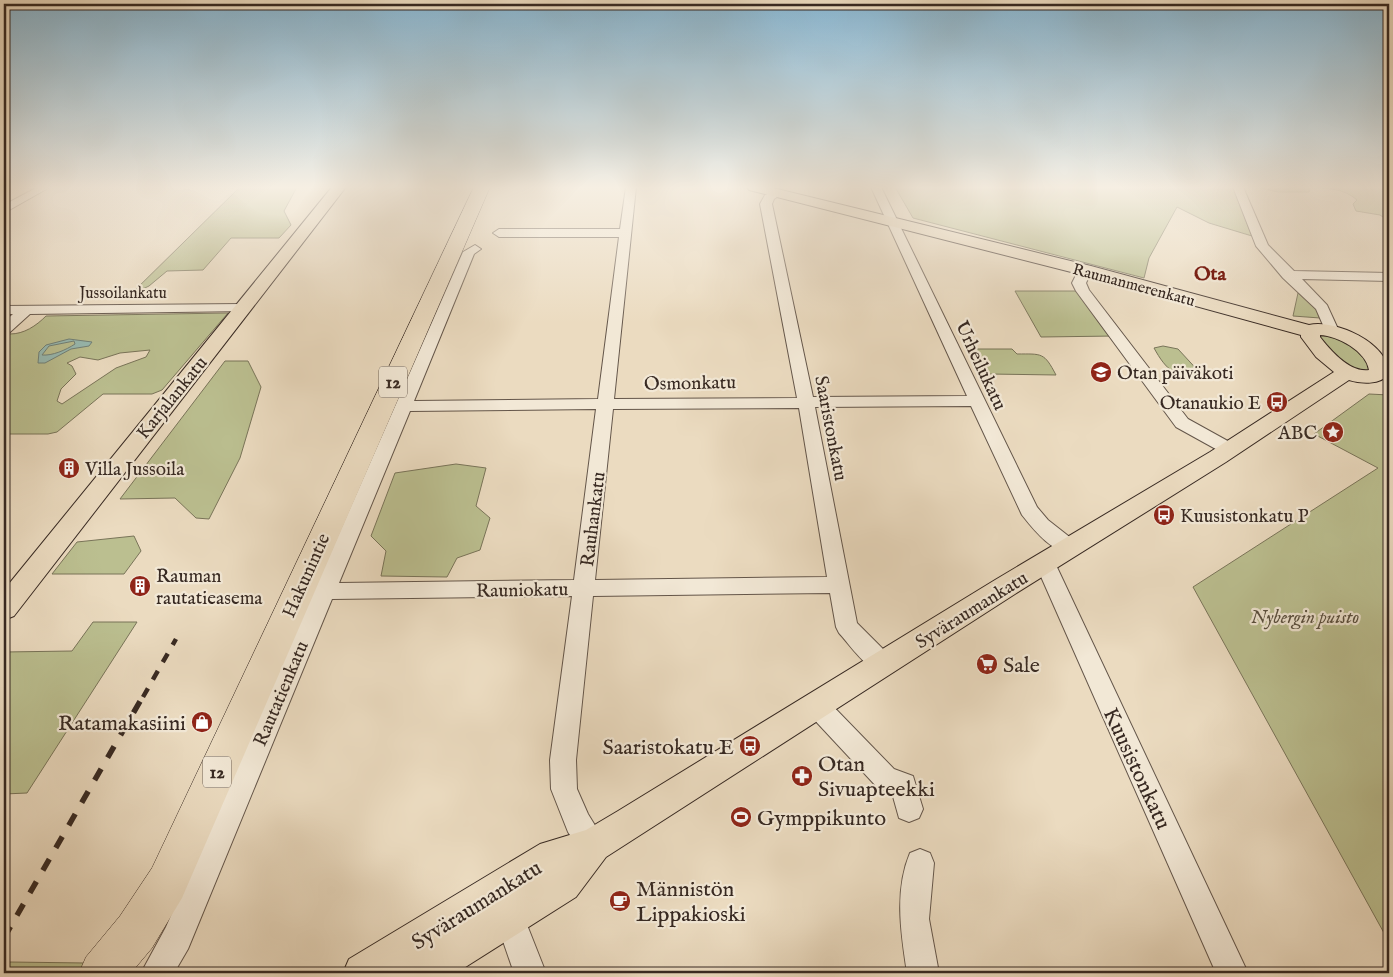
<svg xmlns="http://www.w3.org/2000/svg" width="1393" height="977" viewBox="0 0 1393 977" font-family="'IM FELL English',serif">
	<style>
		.green { fill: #bbbf90; stroke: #797459; fill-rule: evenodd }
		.water { fill: #98bbb3; stroke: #718179; fill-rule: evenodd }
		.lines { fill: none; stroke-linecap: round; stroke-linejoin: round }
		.minor-casing { stroke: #64564a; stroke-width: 2 }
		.major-casing { stroke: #372922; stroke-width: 2 }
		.highway-casing { stroke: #372922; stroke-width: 1 }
		.minor { fill: #f2e8d6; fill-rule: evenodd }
		.major { fill: #ebdbc0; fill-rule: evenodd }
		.highway { fill: #ebdbc0; fill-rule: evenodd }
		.rail-far1 { stroke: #372922; stroke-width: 4.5; stroke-dasharray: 10 10; stroke-linecap: butt }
		.rail { stroke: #372922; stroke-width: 5.5; stroke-dasharray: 13 13; stroke-linecap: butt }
		.labels { text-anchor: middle; stroke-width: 4.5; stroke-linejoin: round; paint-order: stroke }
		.far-street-label { font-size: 16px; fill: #372922; stroke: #f2e8d6 }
		.shield { fill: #f2e8d6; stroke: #6f6258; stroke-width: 1 }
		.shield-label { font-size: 18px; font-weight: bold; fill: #372922 }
		.street-label { font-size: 19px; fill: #372922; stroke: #f2e8d6 }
		.poi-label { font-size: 19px; fill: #372922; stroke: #f2e8d6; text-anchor: start }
		.park-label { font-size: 19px; font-style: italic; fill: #584e3e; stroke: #f2e8d6 }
		.far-district-label { font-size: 20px; font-weight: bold; fill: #7a1f14; stroke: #f2e8d6 }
		.near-poi-label { font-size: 22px; fill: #372922; stroke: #f2e8d6; text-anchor: start }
		.near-street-label { font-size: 22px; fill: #372922; stroke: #f2e8d6 }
	</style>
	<rect width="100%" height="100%" fill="#ebdbc0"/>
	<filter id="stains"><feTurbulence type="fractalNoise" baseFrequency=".004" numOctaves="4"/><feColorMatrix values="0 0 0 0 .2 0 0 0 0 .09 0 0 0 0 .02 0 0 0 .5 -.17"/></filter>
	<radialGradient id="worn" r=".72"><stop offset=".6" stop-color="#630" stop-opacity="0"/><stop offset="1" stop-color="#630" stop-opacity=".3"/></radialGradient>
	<path class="green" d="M240,187H297L284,211L291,225L279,238H231L203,270L167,271L149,286L130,295Z
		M895,187H1233L1252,236L1209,223L1177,207L1149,258L1144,278L913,218Z
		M1262,187H1389V221L1380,215L1356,211L1353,204L1357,200C1343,188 1328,188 1310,188L1309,192H1278L1261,188Z
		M1015,291H1083L1115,336L1041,337Z
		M1298,293L1318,310L1320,318L1293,316Z
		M228,313L162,390L152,394H103L57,432L48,434H4V339L10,334C24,334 36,326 46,316ZM150,350L146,357L116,368L62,404L57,401L61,389L76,374L72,366L67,363L80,357L98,360L120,353Z
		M1324,335L1348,342L1371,366L1369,371L1347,367L1319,340L1320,337Z
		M1163,346L1178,349L1202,375C1177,380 1166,370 1154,348Z
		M971,349H1012L1017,354C1042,354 1044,352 1056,375L989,374Z
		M225,361H248L261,387L240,458L209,519L196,518L175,498L120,499Z
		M1369,394L1389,395V942L1193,587L1378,468L1314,434Z
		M456,464L486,468L476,506L490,518L480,550L457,558L447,577L381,576L386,551L371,536L395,473Z
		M134,536L141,551L124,574H52L77,542Z
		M93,622H137L27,793L4,794V652L72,651Z
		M10,962L86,963L78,973H4Z"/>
	<path class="water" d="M69,339L92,342L89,346L71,349L45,363H38L39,352L46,345ZM74,341L75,344C66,350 52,356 42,355L49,346Z"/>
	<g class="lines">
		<g class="minor-casing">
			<path id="minor" d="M38,187H50L4,213V205Z
				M626,187H636L614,399L797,398L760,204L765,195L777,190L783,193L774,199L772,204L813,397L967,396L871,187H881L1037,507L1048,520L1076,542L1079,547L1076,552C1056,558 1033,529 1022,515L971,406L815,407L857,623L891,657L895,664L891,671C871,678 852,647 839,633L836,627L830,593L593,596L576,760L577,789L588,814L607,845L603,855L593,859L583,855L568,832L551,789L550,760L572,596L332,599L188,949L174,973H141L166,927L463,252L475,245L481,249L474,254L414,401L598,399L619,237H499L493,233L499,229H620ZM799,408L827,577L595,580L613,409ZM596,409L574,580L339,583L410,411Z
				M1233,187H1243L1268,245L1294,271L1389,273V281L1302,279L1327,305L1338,329L1331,333L1326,332L1316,309L1283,278L1256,246Z
				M1085,266L1092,270L1086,283L1089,290L1188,419L1235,445L1238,449L1235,453H1223L1176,427L1076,291L1072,283L1080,267Z
				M242,304L247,305L249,308L247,311L30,314L9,333L4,334V322L13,314H4V306Z
				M1045,556L1052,558L1055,563L1248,973H1216L1035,563L1038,558Z
				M817,696L826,699L894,769L913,776L923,809L919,818L909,822L899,818L892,793L876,786L808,713L805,706L808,699Z
				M920,849L930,853L934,863L929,919L939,973H907C901,934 894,891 910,853Z
				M508,897L518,902L546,973H514L493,912L498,902Z"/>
		</g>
		<g class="major-casing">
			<path id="major" d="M332,187H346L14,616L4,620V590Z
				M747,187H769L1091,266L1309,325C1335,319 1389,343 1389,374C1380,385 1362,384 1349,380L1226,462L1015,594L606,857L576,897L456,973H401L402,971L399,973H343L349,959L540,844L586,830L618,811L995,580L1210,452L1334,372L1316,357L1301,337V335L1079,274L749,190ZM1320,335C1338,336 1366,351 1369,370C1350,373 1331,351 1320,337Z"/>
		</g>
		<g class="highway-casing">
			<path id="highway" d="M474,187H490L182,898L152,948L131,973H79L86,957L120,916L152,868Z"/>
		</g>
		<use href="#minor" class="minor"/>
		<use href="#major" class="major"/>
		<use href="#highway" class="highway"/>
		<path class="rail-far1" d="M143,697L176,639"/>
		<path class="rail" d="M4,938L143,696"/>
	</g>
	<linearGradient id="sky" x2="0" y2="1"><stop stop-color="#88b7d3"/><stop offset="0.58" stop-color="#f6efe3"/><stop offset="1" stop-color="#f6efe3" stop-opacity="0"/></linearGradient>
	<rect width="1393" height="323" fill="url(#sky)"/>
	<defs>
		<g id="school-disc" transform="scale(1.125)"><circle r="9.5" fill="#8f2418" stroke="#f2e8d6"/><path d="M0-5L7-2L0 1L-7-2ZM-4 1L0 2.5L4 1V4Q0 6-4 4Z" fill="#fff"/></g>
		<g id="bus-disc" transform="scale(1.125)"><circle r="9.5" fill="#8f2418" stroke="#f2e8d6"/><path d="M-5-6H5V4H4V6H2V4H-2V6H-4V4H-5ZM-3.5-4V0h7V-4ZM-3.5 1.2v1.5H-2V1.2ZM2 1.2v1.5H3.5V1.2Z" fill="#fff"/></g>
		<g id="sight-disc" transform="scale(1.125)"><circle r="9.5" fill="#8f2418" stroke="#f2e8d6"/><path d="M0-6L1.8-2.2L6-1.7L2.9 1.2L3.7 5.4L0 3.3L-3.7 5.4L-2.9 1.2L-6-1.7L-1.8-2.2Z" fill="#fff"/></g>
		<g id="building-disc" transform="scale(1.125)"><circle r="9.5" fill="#8f2418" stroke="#f2e8d6"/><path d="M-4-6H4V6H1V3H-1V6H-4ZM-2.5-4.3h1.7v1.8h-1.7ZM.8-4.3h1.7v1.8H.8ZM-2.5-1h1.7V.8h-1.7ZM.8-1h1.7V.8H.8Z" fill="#fff"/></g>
		<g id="supermarket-disc" transform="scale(1.125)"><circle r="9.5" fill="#8f2418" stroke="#f2e8d6"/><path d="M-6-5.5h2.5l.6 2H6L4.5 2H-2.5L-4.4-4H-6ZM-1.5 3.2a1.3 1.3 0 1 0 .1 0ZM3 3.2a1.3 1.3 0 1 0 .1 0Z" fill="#fff"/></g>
		<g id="shop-disc" transform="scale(1.125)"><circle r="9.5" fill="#8f2418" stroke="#f2e8d6"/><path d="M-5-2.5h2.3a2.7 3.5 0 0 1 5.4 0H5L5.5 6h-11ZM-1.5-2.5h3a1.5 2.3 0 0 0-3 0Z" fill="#fff"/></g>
		<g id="pharmacy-disc" transform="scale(1.125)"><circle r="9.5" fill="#8f2418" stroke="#f2e8d6"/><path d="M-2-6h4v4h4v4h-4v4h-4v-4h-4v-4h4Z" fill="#fff"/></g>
		<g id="stadium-disc" transform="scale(1.125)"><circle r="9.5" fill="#8f2418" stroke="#f2e8d6"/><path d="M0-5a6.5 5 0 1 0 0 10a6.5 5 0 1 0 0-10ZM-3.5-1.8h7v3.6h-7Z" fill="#fff"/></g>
		<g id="cafe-disc" transform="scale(1.125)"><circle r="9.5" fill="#8f2418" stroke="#f2e8d6"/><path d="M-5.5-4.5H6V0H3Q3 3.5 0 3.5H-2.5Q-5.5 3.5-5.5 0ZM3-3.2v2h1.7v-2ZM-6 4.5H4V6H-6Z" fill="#fff"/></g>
	</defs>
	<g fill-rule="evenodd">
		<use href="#school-disc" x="1101" y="372"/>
		<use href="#bus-disc" x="1277" y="402"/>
		<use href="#sight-disc" x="1333" y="432"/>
		<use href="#building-disc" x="69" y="468"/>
		<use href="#bus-disc" x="1164" y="515"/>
		<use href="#building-disc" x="140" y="586"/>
		<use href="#supermarket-disc" x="987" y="664"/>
		<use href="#shop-disc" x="202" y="722"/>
		<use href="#bus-disc" x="750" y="746"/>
		<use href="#pharmacy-disc" x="802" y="776"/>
		<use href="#stadium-disc" x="741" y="817"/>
		<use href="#cafe-disc" x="620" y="901"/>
	</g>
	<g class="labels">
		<g class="far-street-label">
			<text transform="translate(1134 284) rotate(15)" y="6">Raumanmerenkatu</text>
			<text x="123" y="298">Jussoilankatu</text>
		</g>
		<g class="shield">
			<rect x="379" y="366.5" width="28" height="31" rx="4"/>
			<rect x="203" y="756.5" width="28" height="31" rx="4"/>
		</g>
		<g class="shield-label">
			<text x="393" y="388">12</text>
			<text x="217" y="778">12</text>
		</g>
		<g class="street-label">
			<text transform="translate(982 365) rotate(65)" y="7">Urheilukatu</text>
			<text transform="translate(690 382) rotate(-1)" y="7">Osmonkatu</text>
			<text transform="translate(171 397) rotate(-51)" y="7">Karjalankatu</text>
			<text transform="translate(832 428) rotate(79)" y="7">Saaristonkatu</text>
			<text transform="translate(592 519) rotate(-83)" y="7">Rauhankatu</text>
			<text transform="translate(305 575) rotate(-66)" y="7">Hakunintie</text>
			<text transform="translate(522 589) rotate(-1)" y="7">Rauniokatu</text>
			<text transform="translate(971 609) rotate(-32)" y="7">Syväraumankatu</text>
			<text transform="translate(280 693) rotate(-67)" y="7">Rautatienkatu</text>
		</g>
		<g class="poi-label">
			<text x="1117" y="379">Otan päiväkoti</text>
			<text x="1261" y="409" text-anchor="end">Otanaukio E</text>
			<text x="1317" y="439" text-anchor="end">ABC</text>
			<text x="85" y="475">Villa Jussoila</text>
			<text x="1180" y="522">Kuusistonkatu P</text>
			<text x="156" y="582">Rauman<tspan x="156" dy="22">rautatieasema</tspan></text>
		</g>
		<g class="park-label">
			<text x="1305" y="623">Nybergin puisto</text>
		</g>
		<g class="far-district-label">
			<text x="1210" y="280">Ota</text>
		</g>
		<g class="near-poi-label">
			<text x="1003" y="672">Sale</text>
			<text x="186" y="730" text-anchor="end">Ratamakasiini</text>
			<text x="734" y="754" text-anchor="end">Saaristokatu E</text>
			<text x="818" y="771">Otan<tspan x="818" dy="25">Sivuapteekki</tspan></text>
			<text x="757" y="825">Gymppikunto</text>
			<text x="636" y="896">Männistön<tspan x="636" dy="25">Lippakioski</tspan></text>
		</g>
		<g class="near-street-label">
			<text transform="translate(1138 768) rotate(65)" y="8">Kuusistonkatu</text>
			<text transform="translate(476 904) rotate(-32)" y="8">Syväraumankatu</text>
		</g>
	</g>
	<rect width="1393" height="977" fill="none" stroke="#ebdbc0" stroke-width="20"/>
	<rect x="5" y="5" width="1383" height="967" fill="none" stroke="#372922" stroke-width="2.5"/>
	<rect x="10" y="10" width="1373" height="957" fill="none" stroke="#372922"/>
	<rect width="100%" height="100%" filter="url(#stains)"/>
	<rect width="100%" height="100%" fill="url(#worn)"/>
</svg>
